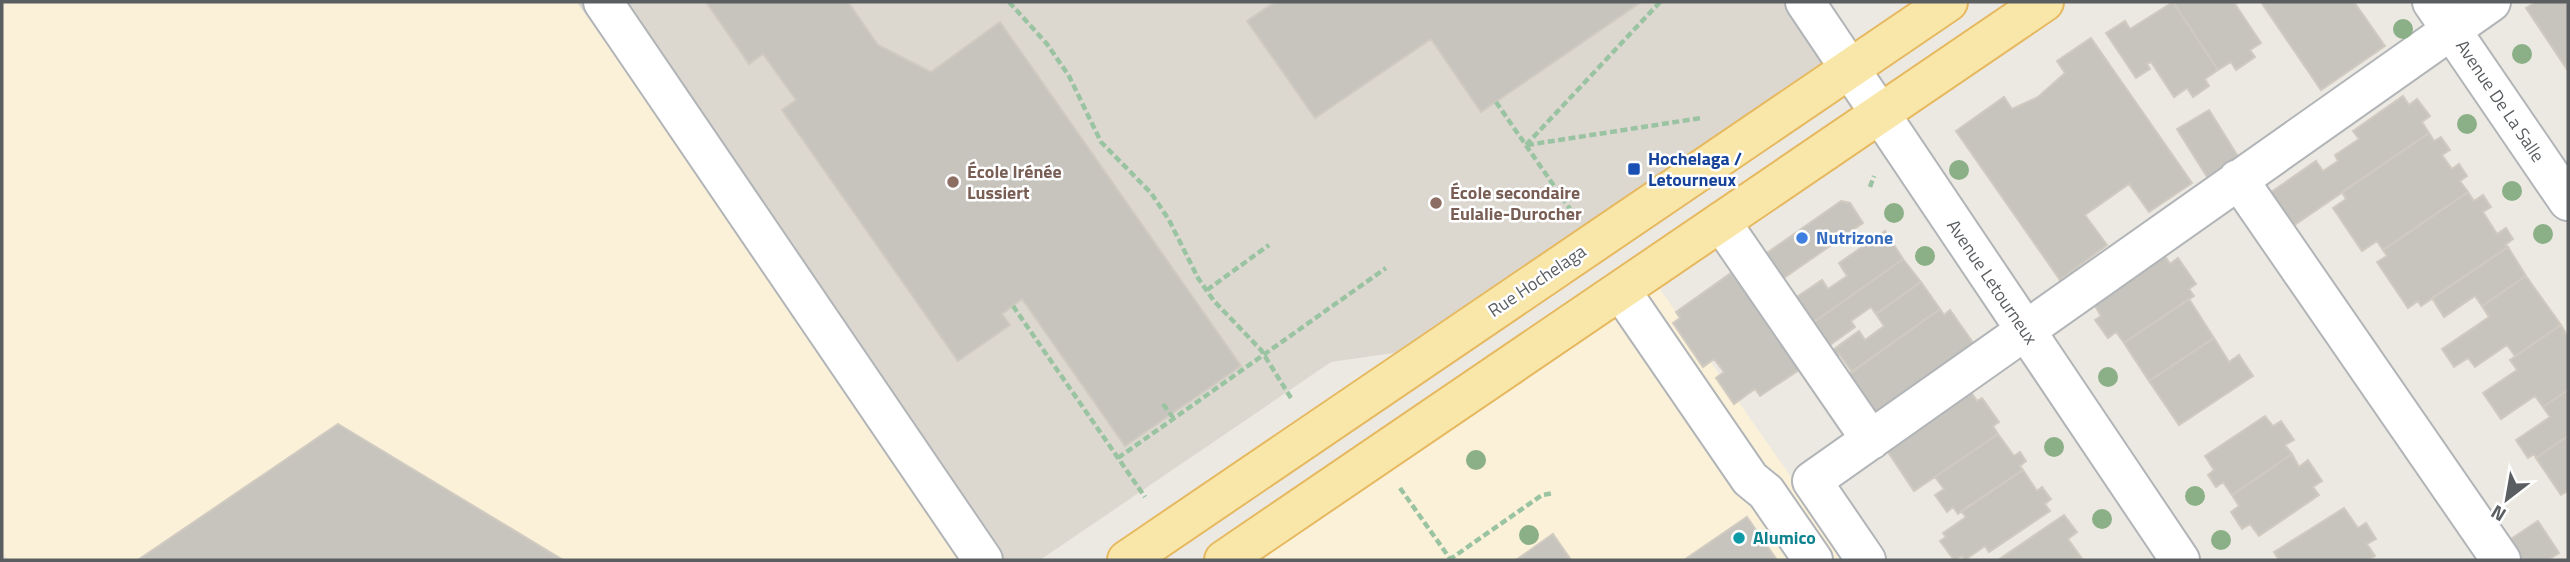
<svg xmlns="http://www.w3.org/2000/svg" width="2570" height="562" viewBox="0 0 2570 562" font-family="'Titillium Web',sans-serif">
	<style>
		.commercial { fill: #fbf1d8 }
		.education { fill: #dcd8d0 }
		.building { fill: #c7c4be; stroke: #d0cac1; stroke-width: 2 }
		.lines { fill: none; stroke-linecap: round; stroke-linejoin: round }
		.minor-casing { stroke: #b2b5b8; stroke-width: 42 }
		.major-casing { stroke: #e6b960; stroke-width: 42 }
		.path { stroke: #9ac3a2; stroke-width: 4.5; stroke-dasharray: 7 3.5; stroke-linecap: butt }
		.minor { stroke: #fff; stroke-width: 38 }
		.major { stroke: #f9e7aa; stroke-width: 38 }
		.tree { fill: #8baf86 }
		.transit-dot { fill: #1a4fb4; stroke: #fff; stroke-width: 2.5 }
		.education-dot { fill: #8d6e63; stroke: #fff; stroke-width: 2.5 }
		.shop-dot { fill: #3f7fe0; stroke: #fff; stroke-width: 2.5 }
		.culture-dot { fill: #0f9aa8; stroke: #fff; stroke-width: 2.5 }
		.labels { text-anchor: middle; stroke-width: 5; stroke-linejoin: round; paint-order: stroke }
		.street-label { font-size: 18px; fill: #5a5e61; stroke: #fff }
		.transit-label { font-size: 18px; font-weight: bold; fill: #164399; stroke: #fff; text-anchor: start }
		.education-label { font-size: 18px; font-weight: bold; fill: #785e54; stroke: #fff; text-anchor: start }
		.shop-label { font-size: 18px; font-weight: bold; fill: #366cbe; stroke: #fff; text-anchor: start }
		.culture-label { font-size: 18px; font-weight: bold; fill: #0d838f; stroke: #fff; text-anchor: start }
	</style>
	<rect width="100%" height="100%" fill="#ece9e2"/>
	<path class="commercial" d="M2,2H577L967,560H8L2,552Z
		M1648,272L1849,560H1224Z"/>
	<path class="education" d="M577,2H1805L1852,68L1441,346L1331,362L1040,560H967Z"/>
	<path class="building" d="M706,2H848L878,45L931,72L1000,22L1241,366L1125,446L1022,299L1002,314L1010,325L958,361L782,110L796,100L763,54L749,64Z
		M1275,2H1641L1481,112L1431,39L1315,118L1247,21Z
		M2173,2H2239L2235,4L2261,43L2250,50L2255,57L2236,70L2231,62L2218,70Z
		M2173,2L2218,70L2205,79L2209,86L2193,97L2187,88L2174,97L2151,62L2147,64L2150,69L2136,78L2106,33L2125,21L2130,29Z
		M2261,2H2354L2385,46L2321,90Z
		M2536,2H2568V71L2526,8Z
		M2091,38L2192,183L2149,212L2129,184L2085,215L2107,245L2060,280L1956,131L2004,97L2012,109L2038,97L2065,73L2057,61Z
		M2403,96L2409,105L2417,99L2430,116L2422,122L2429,133L2290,228L2267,195L2316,161L2323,171L2338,161L2335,155L2359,139L2353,131Z
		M2209,110L2239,158L2207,177L2177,129Z
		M2429,133L2434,141L2441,137L2450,150L2442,155L2452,169L2459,164L2467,176L2460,181L2468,192L2383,250L2377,241L2362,251L2333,208L2346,199L2342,192Z
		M2468,192L2474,201L2483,195L2491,207L2483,212L2497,234L2506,228L2513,239L2505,245L2508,247L2421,306L2418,301L2408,308L2377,262L2387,256L2383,250Z
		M1841,201L1850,203L1863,223L1771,287L1754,262Z
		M1885,231L1903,259L1814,322L1805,309L1800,313L1791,301L1822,280L1828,289L1847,276L1839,263Z
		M2508,247L2526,276L2482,306L2475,296L2444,317L2432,298Z
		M2165,256L2170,264L2178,258L2196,284L2189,289L2194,296L2124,343L2116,332L2108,338L2095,320L2101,316L2094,304Z
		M1903,259L1921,282L1876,314L1871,307L1851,321L1855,327L1827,347L1822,340L1825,338L1814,322Z
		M1731,273L1736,280L1742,276L1805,366L1760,396L1755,389L1734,404L1716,378L1724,372L1714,359L1703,367L1673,323L1680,318L1676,312Z
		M2526,276L2561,325L2515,356L2507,345L2475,367L2468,358L2454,367L2442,349L2489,317L2482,306Z
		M1921,282L1940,309L1852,372L1839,354L1834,358L1830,352L1859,331L1865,340L1884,326L1876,314Z
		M2189,299L2214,338L2149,381L2124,343Z
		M1940,309L1944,315L1950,310L1974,344L1864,422L1836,383Z
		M2561,325L2568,337V390L2543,407L2535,396L2501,419L2483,393L2517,370L2510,360Z
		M2214,338L2229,362L2239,355L2253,376L2179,425L2149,381Z
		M2568,390V436L2536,458L2534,454L2528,458L2516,440L2550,417L2543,407Z
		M1971,392L1977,401L1982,398L1999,422L1993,426L1998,434L1914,491L1886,449Z
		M2265,416L2273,426L2281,421L2294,440L2285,445L2292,454L2232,495L2223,482L2216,487L2208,475L2214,470L2205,456Z
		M338,424L563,560H138Z
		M1998,434L2014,456L2020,452L2026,461L2020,466L2023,470L1958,514L1953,507L1947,512L1935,495L1944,489L1935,477Z
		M2568,436V491L2561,495L2536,458Z
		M2292,454L2299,467L2308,460L2322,481L2313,487L2319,495L2259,536L2250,524L2242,529L2231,512L2239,506L2232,495Z
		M2023,470L2037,491L2042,487L2051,499L2045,504L2050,511L1989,552L1985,546L1965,560L1962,556L1954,560L1940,541L1946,537L1943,533L1966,517L1961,511Z
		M2344,508L2358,528L2366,523L2376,539L2367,544L2375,556L2368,560H2279L2274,552Z
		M2064,515L2077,532L2068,539L2083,560H1998Z
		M1747,517L1777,560H1684Z
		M2538,521L2559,553L2548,560H2521L2508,541Z
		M1553,534L1571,560H1516Z"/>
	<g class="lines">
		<g class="minor-casing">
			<path id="minor" d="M603,2L983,560
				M1805,2L2180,560
				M2432,2L2568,201
				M2238,179L2501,560
				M1721,222L1871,440
				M1621,291L1750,479L1766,492L1813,560
				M1866,560L1812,481L2491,2"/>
		</g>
		<g class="major-casing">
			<path id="major" d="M1127,560L1948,2
				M1224,560L2044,2"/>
		</g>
		<path class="path" d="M1009,2L1047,44L1069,76L1101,142L1151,193L1169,220L1198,278L1214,301L1261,350L1291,398
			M1496,102L1570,209
			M1526,145L1660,2
			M1527,145L1701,118
			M1870,187L1874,176
			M1207,290L1269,245
			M1013,306L1145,497
			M1163,404L1174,419
			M1118,458L1386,268
			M1400,488L1451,560
			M1449,560L1542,495L1554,493"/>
		<use href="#minor" class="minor"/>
		<use href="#major" class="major"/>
	</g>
	<g class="tree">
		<circle cx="2403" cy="29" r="10"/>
		<circle cx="2522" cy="54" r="10"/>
		<circle cx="2467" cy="124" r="10"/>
		<circle cx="1959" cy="170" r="10"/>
		<circle cx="2512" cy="191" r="10"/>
		<circle cx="1894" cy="213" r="10"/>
		<circle cx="2543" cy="234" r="10"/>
		<circle cx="1925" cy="256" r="10"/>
		<circle cx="2108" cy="377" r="10"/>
		<circle cx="2054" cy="447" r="10"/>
		<circle cx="1476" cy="460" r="10"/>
		<circle cx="2195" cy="496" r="10"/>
		<circle cx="2102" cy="519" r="10"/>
		<circle cx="1529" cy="535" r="10"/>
		<circle cx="2221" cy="540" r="10"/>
	</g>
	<rect class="transit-dot" x="1627" y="162" width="14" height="14" rx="3.5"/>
	<g class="education-dot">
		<circle cx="953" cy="182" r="7"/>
		<circle cx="1436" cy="203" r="7"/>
	</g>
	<circle class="shop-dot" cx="1802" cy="238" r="7"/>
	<circle class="culture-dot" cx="1739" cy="538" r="7"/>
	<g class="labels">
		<g class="street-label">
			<text transform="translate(2500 101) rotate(56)" y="6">Avenue De La Salle</text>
			<text transform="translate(1537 281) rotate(-34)" y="6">Rue Hochelaga</text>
			<text transform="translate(1992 282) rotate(56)" y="6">Avenue Letourneux</text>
		</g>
		<g class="transit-label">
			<text x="1648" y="165">Hochelaga /<tspan x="1648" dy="21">Letourneux</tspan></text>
		</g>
		<g class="education-label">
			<text x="967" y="178">École Irénée<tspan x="967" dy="21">Lussiert</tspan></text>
			<text x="1450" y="199">École secondaire<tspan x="1450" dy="21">Eulalie-Durocher</tspan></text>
		</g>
		<g class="shop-label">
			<text x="1816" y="244">Nutrizone</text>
		</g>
		<g class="culture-label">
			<text x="1753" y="544">Alumico</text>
		</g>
	</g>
	<rect width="2570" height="562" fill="none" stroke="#5a5e61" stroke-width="7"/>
	<g transform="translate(2507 499) rotate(211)" stroke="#ffffff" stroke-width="5" paint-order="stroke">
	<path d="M0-5L12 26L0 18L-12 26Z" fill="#5a5e61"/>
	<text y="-10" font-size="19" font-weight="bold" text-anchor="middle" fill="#5a5e61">N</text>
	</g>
</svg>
